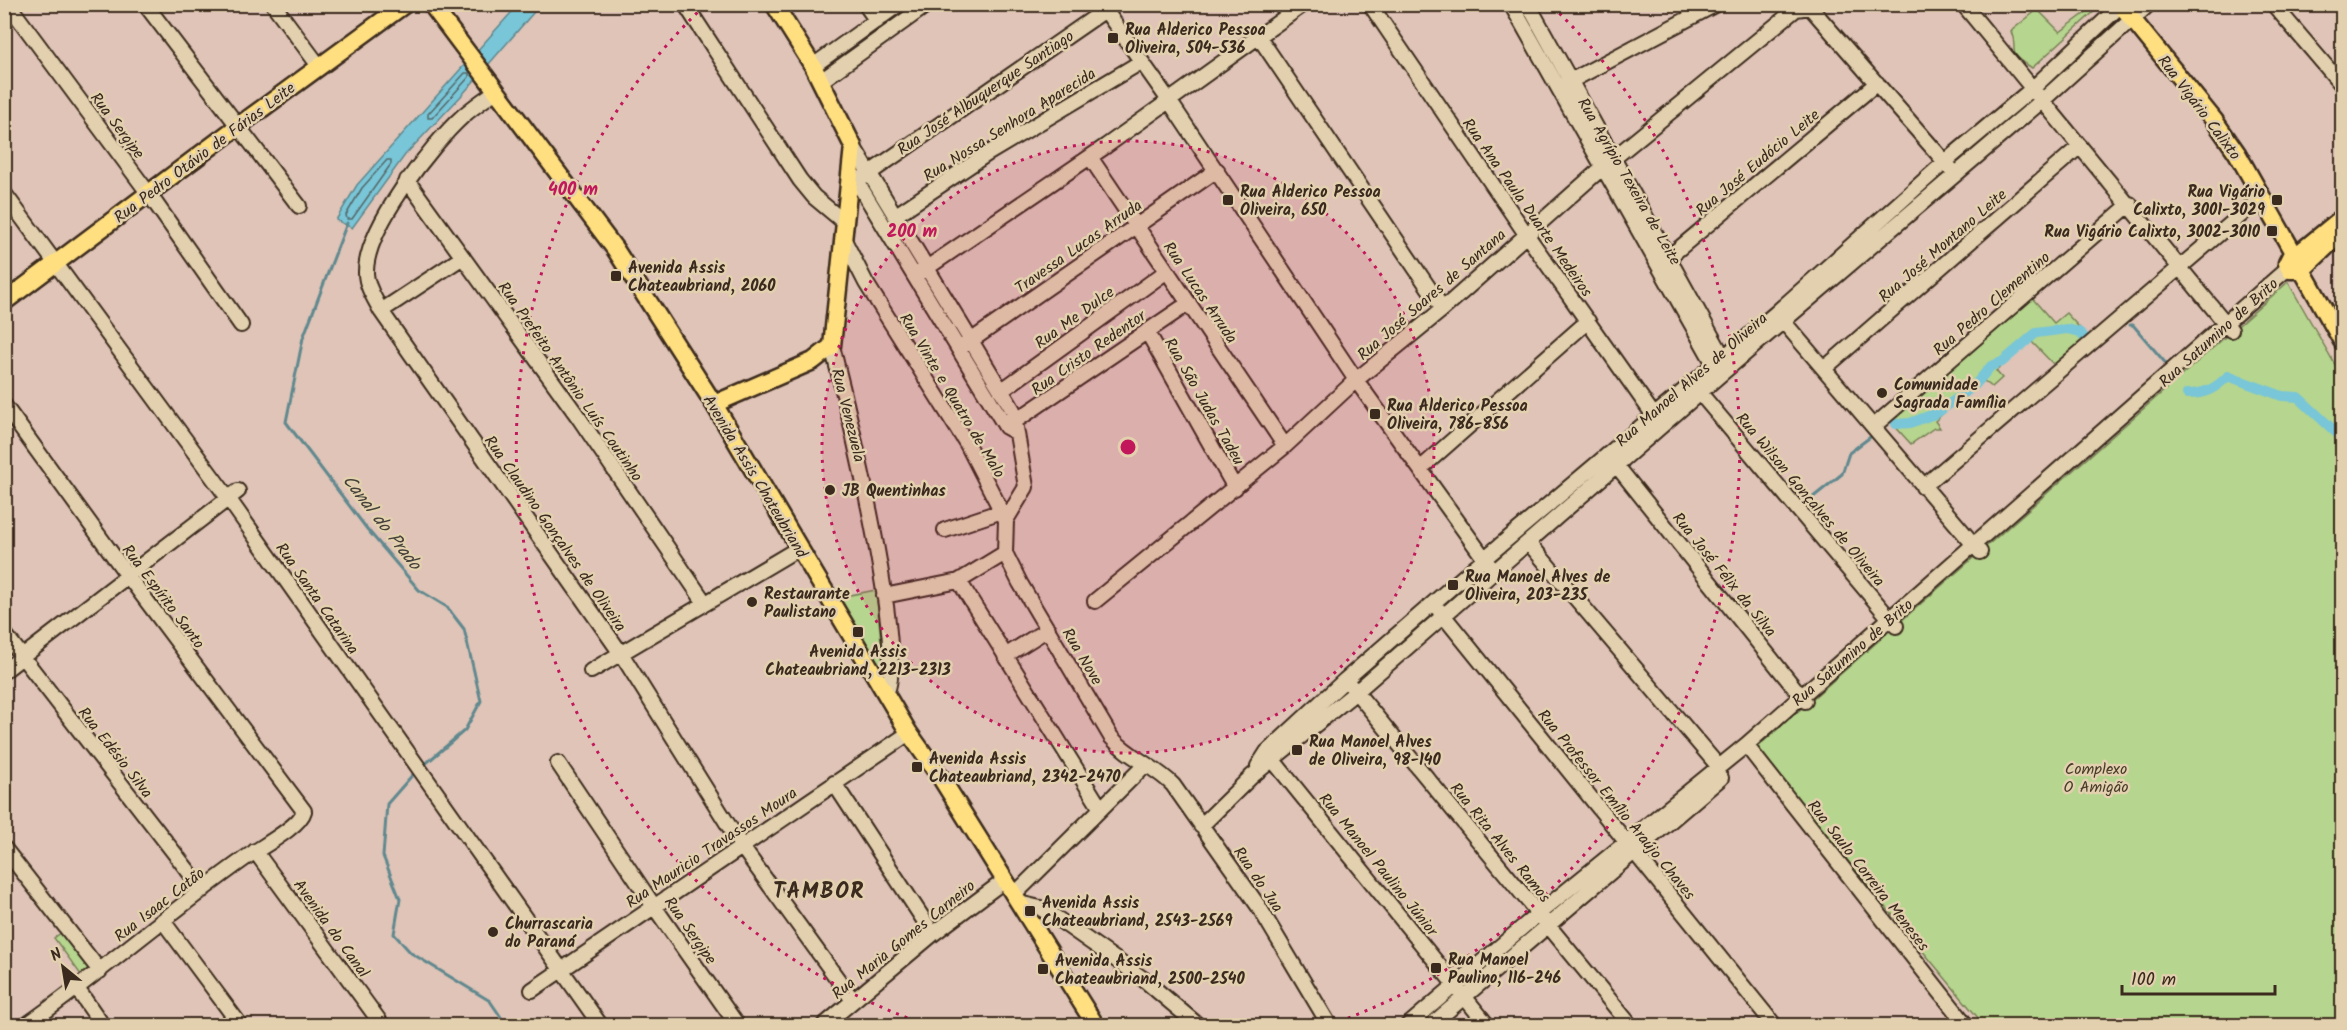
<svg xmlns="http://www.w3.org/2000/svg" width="2347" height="1030" viewBox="0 0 2347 1030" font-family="Kalam,sans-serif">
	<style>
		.green { fill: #b6d58e; stroke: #788056; stroke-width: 1.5 }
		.water { fill: #79c6d8; stroke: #60888e; stroke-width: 1.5 }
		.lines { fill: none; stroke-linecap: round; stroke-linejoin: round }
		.shore { stroke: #546868; stroke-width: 1.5 }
		.stream { stroke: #60888e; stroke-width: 3 }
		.canal { stroke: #79c6d8; stroke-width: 10 }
		.minor-casing { stroke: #3b2a1e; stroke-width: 18 }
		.major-casing { stroke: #3b2a1e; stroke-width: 21 }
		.minor { stroke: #e2d0ae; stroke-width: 14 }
		.major { stroke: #ffdf80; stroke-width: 16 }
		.ring { fill: none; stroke: #c2185b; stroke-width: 3; stroke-dasharray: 3 6 }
		.poi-dot { fill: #3b2a1e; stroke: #e2d0ae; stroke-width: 2 }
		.labels { text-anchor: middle; stroke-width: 5; stroke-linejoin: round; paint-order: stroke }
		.poi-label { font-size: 16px; font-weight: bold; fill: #3b2a1e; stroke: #e2d0ae; text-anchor: start }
		.street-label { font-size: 16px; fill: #3b2a1e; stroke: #e2d0ae }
		.park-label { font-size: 16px; fill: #473b29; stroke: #e2d0ae }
		.water-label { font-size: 18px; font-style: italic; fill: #44413a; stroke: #e2d0ae }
		.district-label { font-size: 22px; font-weight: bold; letter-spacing: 1.5px; fill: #3b2a1e; stroke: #e2d0ae }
		.centre { fill: #c2185b; stroke: #e2d0ae; stroke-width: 3 }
		.ring-label { font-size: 18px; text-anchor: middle; font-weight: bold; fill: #c2185b; stroke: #e2d0ae; stroke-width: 5; stroke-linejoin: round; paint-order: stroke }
	</style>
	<rect width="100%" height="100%" fill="#dfc4b7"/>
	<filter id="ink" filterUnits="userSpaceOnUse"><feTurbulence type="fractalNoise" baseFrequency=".0167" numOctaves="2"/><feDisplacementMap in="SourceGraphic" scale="12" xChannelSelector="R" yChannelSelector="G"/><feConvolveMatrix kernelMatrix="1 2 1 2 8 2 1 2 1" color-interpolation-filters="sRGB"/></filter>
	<g filter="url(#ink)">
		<path class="green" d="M905,5H923L822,77L817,66Z
			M2033,5H2043L2038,10L2060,32L2088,11L2085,5H2093L2097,9L2032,68C2003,49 2020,54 2011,31L2037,10Z
			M2288,282L2342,377V1025H1984L1755,749Z
			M2032,298L2054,323L2066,313L2089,338L2056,367L2031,341L1996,371L2002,378L1992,387L1984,381L1966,397L1962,396L1935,421L1940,428H1934L1911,444L1891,422Z
			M876,590L884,672L835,598Z
			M65,930L95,969L84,979L54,938Z"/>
		<path class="water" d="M518,5H540L462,95L405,155L352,228L336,220L357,185Z"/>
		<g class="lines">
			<path class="shore" d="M465,73H469V77L432,118H428V114Z
				M387,160H391V164L352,219H347L346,215L362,188Z"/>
			<path class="stream" d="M347,223L303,338L286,422L367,529L419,590L447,607L464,629L481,701L465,730L423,766
				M2130,325H2133L2168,366
				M1812,498L1842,474L1849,453L1873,435
				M415,772L387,804L383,856L400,899L394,934L411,953L490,1001L507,1026"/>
			<path class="canal" d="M2187,394C2205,394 2215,389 2228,376L2282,396L2298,397L2342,438
				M1896,424L1910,423L1937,413L1975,385L1991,366L2002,362L2036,333L2067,329L2079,332L2084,337"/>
			<g class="minor-casing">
				<path id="minor" d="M8,4L149,194L241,325
					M145,4L299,206
					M273,4L319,66
					M685,4L800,180L814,197L844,222
					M865,4L877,21
					M1101,4L1168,99L1356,380L1489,565
					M1370,4L1526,234L1657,420
					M1511,4L1718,371
					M1528,4L1726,362
					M1963,4L2231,330
					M2273,4L2342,85
					M1259,37L1443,309
					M813,66L899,4
					M821,81L928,4
					M1561,86L1716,4
					M496,91C485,99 473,107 463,116C431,145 365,229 366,273C366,286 375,299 381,311L622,655L742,847L852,999
					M853,146L1013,410L1026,487L1006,520L1005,553L1020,583L1111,737C1129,758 1155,766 1173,785L1259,907L1330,1026
					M1090,157L1285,446
					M853,175L1006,427L1015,432
					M407,180L579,418L705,603
					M858,181L1114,4
					M4,193L228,498L601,1026
					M896,215L987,154L1141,62
					M843,238L866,283L967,444L1006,520
					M1663,262L1877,83
					M915,276L1106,146L1304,4
					M381,311L463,257
					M1777,314L1980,552
					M1147,331L1235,488
					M832,346C845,397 909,659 886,693
					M959,349L1217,170
					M1825,368L2080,146
					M1001,391L1167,271
					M1700,393L1896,626
					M4,405L128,576L304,811C300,827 259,848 244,859C169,912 101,973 25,1026
					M1011,424L1189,303
					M1874,426L2130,204
					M1617,466L1805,701
					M1420,469L1588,321
					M1923,487L2262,197
					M945,530L1002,511
					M1528,542L1719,767
					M959,581L1101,809
					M884,596L959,581L1005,553
					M1095,601L1285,446L1356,380L1443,309L1603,167L1796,9L1810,7L1951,169
					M1439,610L1775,1026
					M4,633L203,890
					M1005,656L1048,629
					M4,671L238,491
					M591,671L799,548
					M1352,687L1631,1026
					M1746,745L1967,1026
					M1268,754L1488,1026
					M558,763L653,905L738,1026
					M1258,766L1267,752L1345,680L1485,558L1776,313L1945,162L2032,89L2122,4
					M834,783L933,934
					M1201,826L1252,776L1356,692L1720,375L2044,99L2149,4
					M4,848L100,971
					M255,851L383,1026
					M1014,895L1145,765
					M1019,903L1040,908L1055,917L1142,978L1199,1026
					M163,921L241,1026
					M78,990L103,1026
					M532,990L909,733
					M823,1026L933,934L1005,880
					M1407,1026L1538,914L1746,745L2288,268
					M1430,1026L1721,778"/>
			</g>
			<g class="major-casing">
				<path id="major" d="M431,4L615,249L714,404L909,733L941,778L1096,1026
					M2120,4L2214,120L2237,153L2294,254
					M2298,254L2342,218
					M2306,263L2303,256L2291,255L2287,263L2290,270H2302L2342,232
					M2302,270L2342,341
					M4,302L237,127L405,4
					M714,404L813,361L832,346L853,146L813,66L774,4"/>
			</g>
			<use href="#minor" class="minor"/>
			<use href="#major" class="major"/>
		</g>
	</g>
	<circle cx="1128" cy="447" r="306" fill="#c2185b" fill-opacity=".12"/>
	<g class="ring">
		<circle cx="1128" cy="447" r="306"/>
		<path d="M924 1024A612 612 0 0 1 703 7M1553 7A612 612 0 0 1 1332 1024"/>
	</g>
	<g class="poi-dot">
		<rect x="1107" y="32" width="12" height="12" rx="3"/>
		<rect x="1222" y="194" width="12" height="12" rx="3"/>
		<rect x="2271" y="194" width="12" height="12" rx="3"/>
		<rect x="2266" y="225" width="12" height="12" rx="3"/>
		<rect x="610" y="270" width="12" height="12" rx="3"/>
		<circle cx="1882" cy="393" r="6"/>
		<rect x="1369" y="408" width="12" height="12" rx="3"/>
		<circle cx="830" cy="490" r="6"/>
		<rect x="1447" y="579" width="12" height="12" rx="3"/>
		<circle cx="752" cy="602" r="6"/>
		<rect x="852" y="626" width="12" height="12" rx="3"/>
		<rect x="1291" y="744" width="12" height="12" rx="3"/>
		<rect x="911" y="761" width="12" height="12" rx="3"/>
		<rect x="1024" y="905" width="12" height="12" rx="3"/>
		<circle cx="493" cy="932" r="6"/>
		<rect x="1430" y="962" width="12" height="12" rx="3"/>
		<rect x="1037" y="963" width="12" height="12" rx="3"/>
	</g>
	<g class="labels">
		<g class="poi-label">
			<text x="1125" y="35">Rua Alderico Pessoa<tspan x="1125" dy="18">Oliveira, 504-536</tspan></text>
			<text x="1240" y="197">Rua Alderico Pessoa<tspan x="1240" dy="18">Oliveira, 650</tspan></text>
			<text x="2265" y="197" text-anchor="end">Rua Vigário<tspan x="2265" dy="18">Calixto, 3001-3029</tspan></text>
			<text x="2260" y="237" text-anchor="end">Rua Vigário Calixto, 3002-3010</text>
			<text x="628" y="273">Avenida Assis<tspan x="628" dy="18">Chateaubriand, 2060</tspan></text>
			<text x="1894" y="390">Comunidade<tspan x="1894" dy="18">Sagrada Família</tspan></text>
			<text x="1387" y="411">Rua Alderico Pessoa<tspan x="1387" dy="18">Oliveira, 786-856</tspan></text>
			<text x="842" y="496">JB Quentinhas</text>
			<text x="1465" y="582">Rua Manoel Alves de<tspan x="1465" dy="18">Oliveira, 203-235</tspan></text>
			<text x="764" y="599">Restaurante<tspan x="764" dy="18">Paulistano</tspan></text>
			<text x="858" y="657" text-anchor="middle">Avenida Assis<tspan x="858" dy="18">Chateaubriand, 2213-2313</tspan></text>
			<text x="1309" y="747">Rua Manoel Alves<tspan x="1309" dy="18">de Oliveira, 98-140</tspan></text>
			<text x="929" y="764">Avenida Assis<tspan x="929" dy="18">Chateaubriand, 2342-2470</tspan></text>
			<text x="1042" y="908">Avenida Assis<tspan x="1042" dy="18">Chateaubriand, 2543-2569</tspan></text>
			<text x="505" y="929">Churrascaria<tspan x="505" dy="18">do Paraná</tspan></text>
			<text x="1448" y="965">Rua Manoel<tspan x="1448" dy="18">Paulino, 116-246</tspan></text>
			<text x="1055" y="966">Avenida Assis<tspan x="1055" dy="18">Chateaubriand, 2500-2540</tspan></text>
		</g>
		<g class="street-label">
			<text transform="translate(985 92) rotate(-34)" y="6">Rua José Albuquerque Santiago</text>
			<text transform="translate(2200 107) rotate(53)" y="6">Rua Vigário Calixto</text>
			<text transform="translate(1009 124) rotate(-32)" y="6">Rua Nossa Senhora Aparecida</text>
			<text transform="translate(118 125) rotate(53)" y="6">Rua Sergipe</text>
			<text transform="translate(204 152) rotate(-37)" y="6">Rua Pedro Otávio de Fárias Leite</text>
			<text transform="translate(1757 162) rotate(-40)" y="6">Rua José Eudócio Leite</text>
			<text transform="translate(1630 181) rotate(60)" y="6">Rua Agrípio Texeira de Leite</text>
			<text transform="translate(1528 207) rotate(55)" y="6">Rua Ana Paula Duarte Medeiros</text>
			<text transform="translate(1942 245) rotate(-41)" y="6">Rua José Montano Leite</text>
			<text transform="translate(1078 246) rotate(-35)" y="6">Travessa Lucas Arruda</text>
			<text transform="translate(1201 292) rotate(56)" y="6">Rua Lucas Arruda</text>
			<text transform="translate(1431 294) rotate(-41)" y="6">Rua José Soares de Santana</text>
			<text transform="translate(1991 303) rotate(-41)" y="6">Rua Pedro Clementino</text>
			<text transform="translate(1074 317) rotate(-36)" y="6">Rua Me Dulce</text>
			<text transform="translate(2218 332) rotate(-42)" y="6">Rua Satumino de Brito</text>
			<text transform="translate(1088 352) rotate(-35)" y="6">Rua Cristo Redentor</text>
			<text transform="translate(1691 379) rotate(-41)" y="6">Rua Manoel Alves de Oliveira</text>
			<text transform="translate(571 381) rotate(55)" y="6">Rua Prefeito Antônio Luís Coutinho</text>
			<text transform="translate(953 395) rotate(59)" y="6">Rua Vinte e Quatro de Malo</text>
			<text transform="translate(1205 401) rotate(60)" y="6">Rua São Judas Tadeu</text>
			<text transform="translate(849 415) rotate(76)" y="6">Rua Venezuela</text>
			<text transform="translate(756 476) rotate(59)" y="6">Avenida Assis Chateubriand</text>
			<text transform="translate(1811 499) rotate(50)" y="6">Rua Wilson Gonçalves de Oliveira</text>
			<text transform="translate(556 533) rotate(55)" y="6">Rua Claudino Gonçalves de Oliveira</text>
			<text transform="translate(1725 574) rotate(51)" y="6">Rua José Félix da Silva</text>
			<text transform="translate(164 596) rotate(53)" y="6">Rua Espírito Santo</text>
			<text transform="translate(318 598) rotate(55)" y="6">Rua Santa Catarina</text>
			<text transform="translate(1852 652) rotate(-41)" y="6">Rua Satumino de Brito</text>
			<text transform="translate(1083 656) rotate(59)" y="6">Rua Nove</text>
			<text transform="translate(116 752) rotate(52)" y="6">Rua Edésio Silva</text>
			<text transform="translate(1617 804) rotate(51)" y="6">Rua Professor Emílio Araújo Chaves</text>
			<text transform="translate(1501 842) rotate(51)" y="6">Rua Rita Alves Ramos</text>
			<text transform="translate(711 847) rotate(-34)" y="6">Rua Mauricio Travassos Moura</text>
			<text transform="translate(1379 864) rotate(51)" y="6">Rua Manoel Paulino Júnior</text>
			<text transform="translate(1869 875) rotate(52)" y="6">Rua Saulo Correira Meneses</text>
			<text transform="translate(1259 879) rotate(56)" y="6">Rua do Jua</text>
			<text transform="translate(159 904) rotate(-38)" y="6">Rua Isaac Catão</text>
			<text transform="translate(332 928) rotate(54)" y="6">Avenida do Canal</text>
			<text transform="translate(691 930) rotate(55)" y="6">Rua Sergipe</text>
			<text transform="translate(903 939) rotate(-39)" y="6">Rua Maria Gomes Carneiro</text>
		</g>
		<g class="park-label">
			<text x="2096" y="774">Complexo<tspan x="2096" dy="18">O Amigão</tspan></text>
		</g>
		<g class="water-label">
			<text transform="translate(382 522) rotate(52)" y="6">Canal do Prado</text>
		</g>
		<g class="district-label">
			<text x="819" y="898">TAMBOR</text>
		</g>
	</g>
	<circle cx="1128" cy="447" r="9" class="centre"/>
	<g class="ring-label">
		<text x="573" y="195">400 m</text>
		<text x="912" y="237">200 m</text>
	</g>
	<rect width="2347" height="1030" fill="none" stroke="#e2d0ae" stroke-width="24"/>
	<rect x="12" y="12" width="2323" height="1006" fill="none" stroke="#3b2a1e" stroke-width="2" filter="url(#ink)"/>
	<g transform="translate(63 967) rotate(330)" stroke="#e2d0ae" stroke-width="4.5" paint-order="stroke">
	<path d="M0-4.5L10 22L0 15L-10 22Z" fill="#3b2a1e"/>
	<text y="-9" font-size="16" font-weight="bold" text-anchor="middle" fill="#3b2a1e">N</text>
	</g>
	<path d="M2122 985v9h153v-9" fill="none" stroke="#3b2a1e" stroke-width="3"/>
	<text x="2131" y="985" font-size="18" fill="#3b2a1e" stroke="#e2d0ae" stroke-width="4.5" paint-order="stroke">100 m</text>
</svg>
